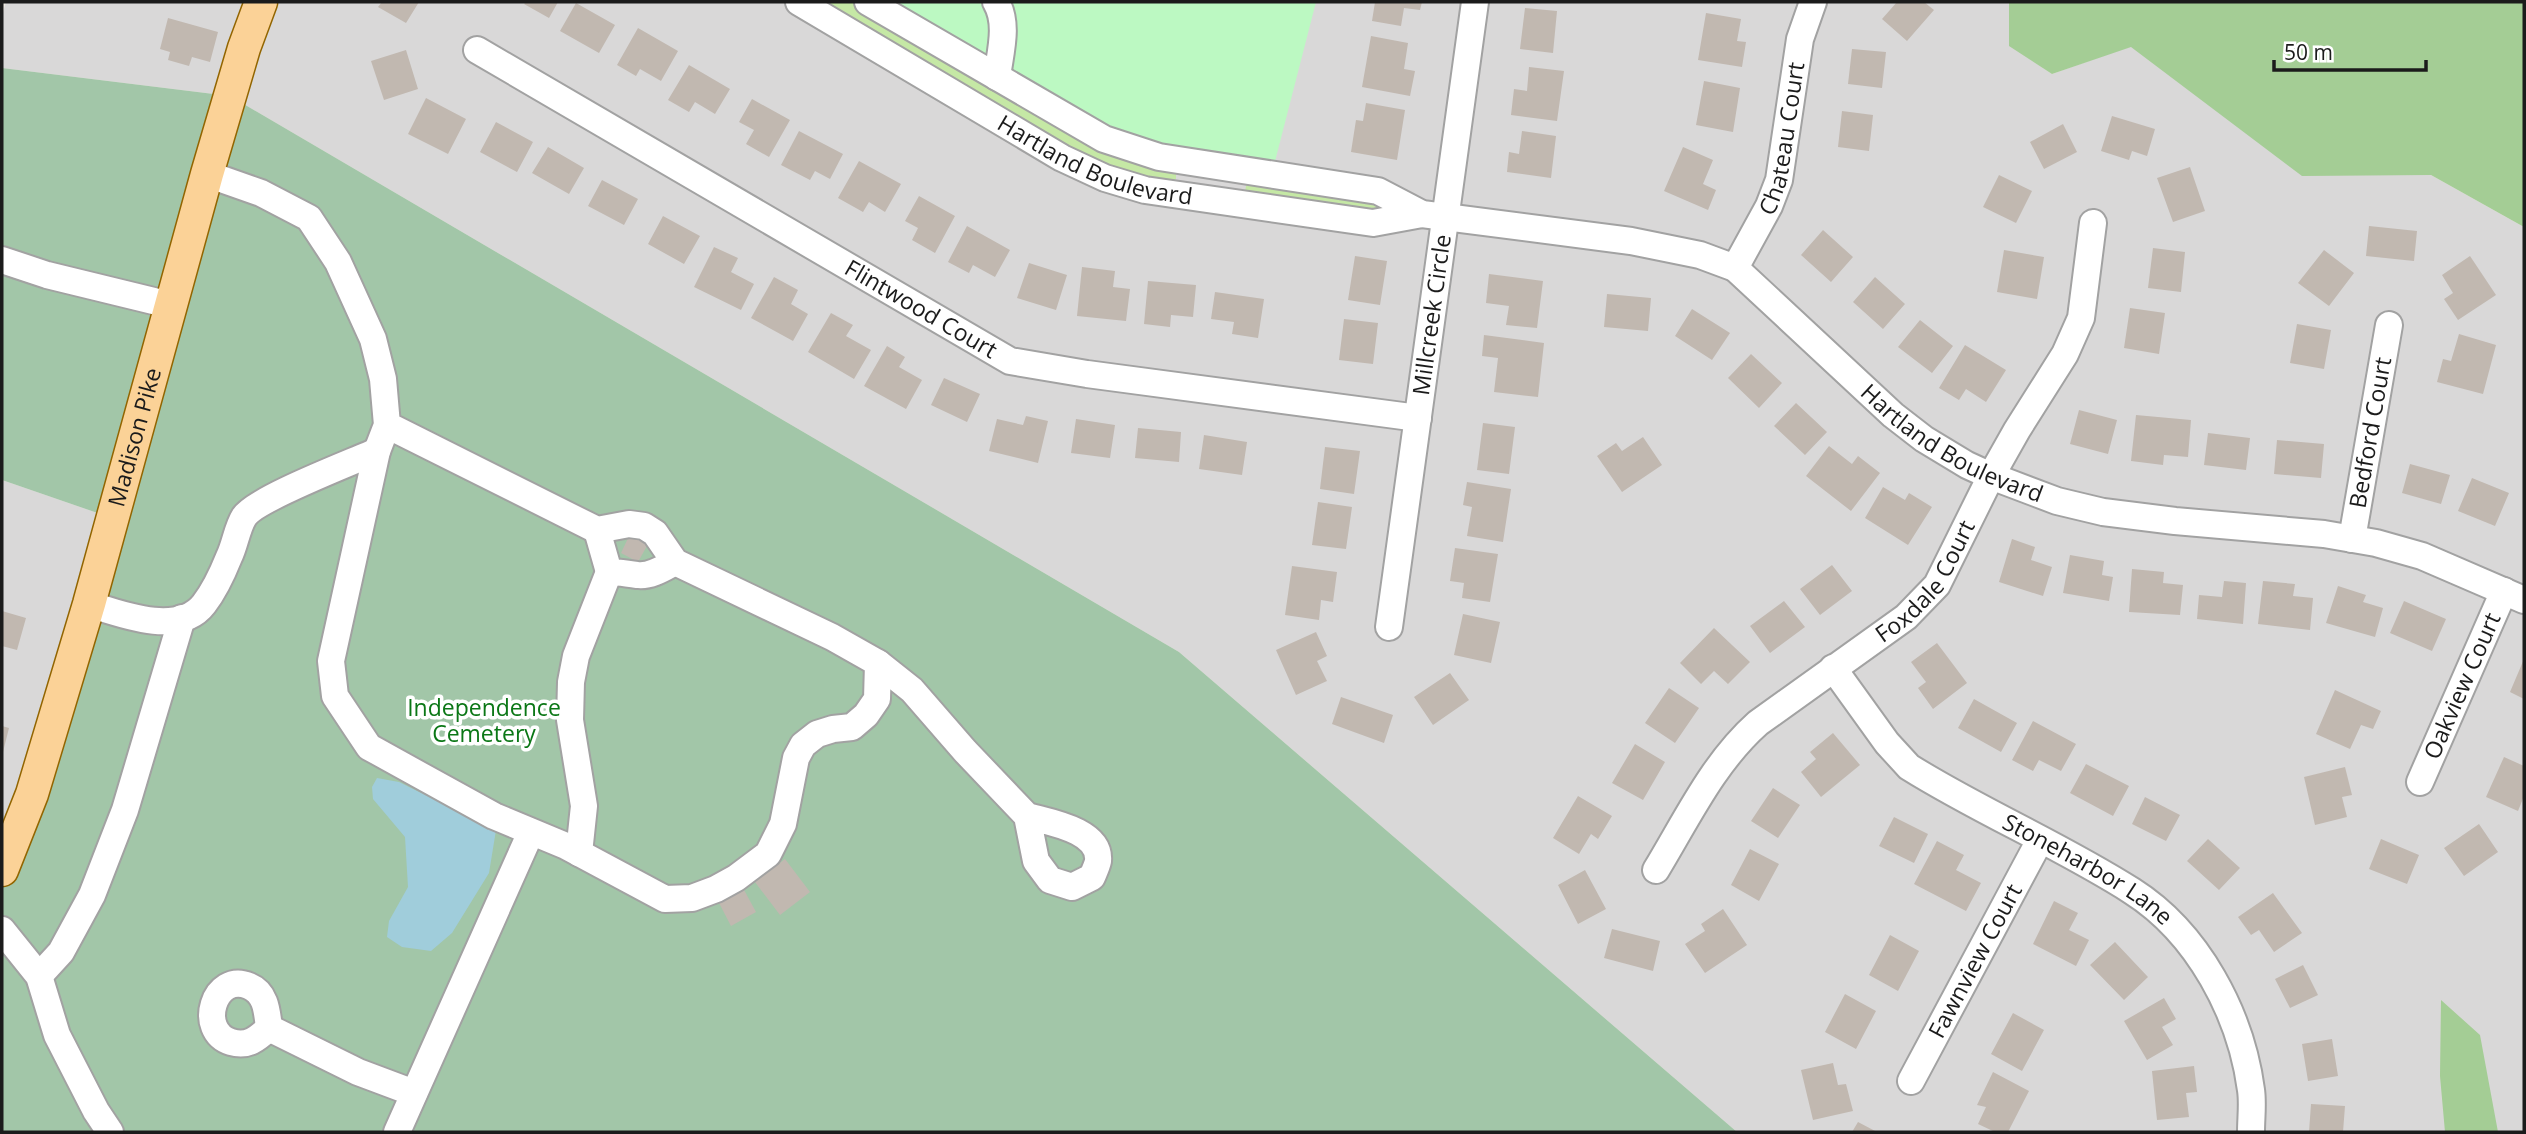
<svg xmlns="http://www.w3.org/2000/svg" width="2526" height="1134" viewBox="0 0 2526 1134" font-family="'Open Sans',sans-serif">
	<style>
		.residential { fill: #d9d8d8 }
		.grass { fill: #c5e8a5 }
		.forest { fill: #a4cd95 }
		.cemetery { fill: #a2c6a8 }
		.park { fill: #bcf9c2 }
		.water { fill: #a0cddb }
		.building { fill: #c1b8b0 }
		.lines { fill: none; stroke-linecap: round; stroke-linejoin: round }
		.minor-casing { stroke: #a2a2a2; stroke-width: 30 }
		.major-casing { stroke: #926500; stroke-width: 35 }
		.minor { stroke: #fff; stroke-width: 26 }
		.major { stroke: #fbd297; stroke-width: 32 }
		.labels { text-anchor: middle; stroke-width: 7; stroke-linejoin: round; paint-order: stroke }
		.street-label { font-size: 23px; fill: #1b1b1b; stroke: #fff }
		.park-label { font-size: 23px; fill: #0b7716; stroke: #fff }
	</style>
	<rect width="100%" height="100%" fill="#ede9e1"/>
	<path class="residential" d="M6,2H2009V45L2052,74L2131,46L2302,175H2431L2524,227V1132H1737L1179,652L230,96L2,68V16Z
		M2,480L112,518L2,870Z"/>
	<path class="grass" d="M817,2H851L1047,118L1176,171V179L1168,183L1104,164L1064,146Z
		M1247,182L1374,198L1380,206L1374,211L1245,191Z"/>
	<path class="forest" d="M2009,2H2523L2524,227L2431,175L2302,176L2131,47L2052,74L2009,46Z
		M2441,1000L2480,1035L2498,1132H2445L2440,1076Z"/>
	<path class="cemetery" d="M2,68L230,96L1179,652L1737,1132H2V870L112,518L2,480Z"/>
	<path class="park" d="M868,2H1316L1272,173L1159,157Z"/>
	<path class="water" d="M377,778L399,782L496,830L489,873L452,933L431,951L402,947L387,937L389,921L408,887L405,837L373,799L372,787Z"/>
	<path class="building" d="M382,2H419L406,23L378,7Z
		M526,2H558L549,18L524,4Z
		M1375,2H1422L1420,10L1404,8L1401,26L1372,21Z
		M1897,2H1924L1934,10L1907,41L1882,19Z
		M576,3L615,25L599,53L560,31Z
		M1525,8L1557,11L1553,53L1520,49Z
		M1706,13L1741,19L1737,41L1746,42L1742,67L1698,60Z
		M168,18L218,32L210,62L192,57L189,66L168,60L170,52L160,49Z
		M638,28L678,51L661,81L640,69L636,76L617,65Z
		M1371,36L1408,43L1404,69L1415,71L1410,96L1362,87Z
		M1852,49L1886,52L1882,88L1848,84Z
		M406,50L418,89L384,100L371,61Z
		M689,65L730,89L715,114L695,102L689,112L668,100Z
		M1529,67L1564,71L1557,121L1511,115L1514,89L1527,91Z
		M1704,81L1740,88L1733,132L1696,125Z
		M426,98L466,119L448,154L408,134Z
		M752,99L790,120L769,157L746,144L754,130L739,122Z
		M1366,103L1405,110L1397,160L1351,152L1356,120L1363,121Z
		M1842,111L1873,115L1869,151L1838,147Z
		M2112,116L2155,129L2147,156L2132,151L2129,160L2101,151Z
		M496,122L533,142L517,172L480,152Z
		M2063,124L2077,152L2044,169L2030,142Z
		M799,131L843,154L830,179L815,171L810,180L781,165Z
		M1522,131L1556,136L1551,178L1507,172L1509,152L1519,154Z
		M548,147L584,168L569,194L532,173Z
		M1683,147L1713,160L1703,184L1716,190L1708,210L1664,191Z
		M859,161L901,184L885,212L869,202L863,212L838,198Z
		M2190,167L2205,211L2173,222L2157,178Z
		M1999,175L2032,191L2016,223L1983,207Z
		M602,180L638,199L624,225L588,206Z
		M919,196L955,216L935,253L912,240L918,228L905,221Z
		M663,216L700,236L684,264L648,244Z
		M967,226L1010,250L995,277L973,265L969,273L948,262Z
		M2369,226L2417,231L2414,261L2366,256Z
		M1823,230L1853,257L1831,282L1801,255Z
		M714,247L738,258L731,272L754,284L741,310L694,287Z
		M2153,248L2185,252L2181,292L2148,288Z
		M2004,250L2044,257L2037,299L1997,292Z
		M2324,250L2354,273L2329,306L2298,283Z
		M1355,256L1387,261L1380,305L1348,300Z
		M2470,256L2496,295L2458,320L2444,299L2453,293L2442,275Z
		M1029,263L1067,275L1056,310L1017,298Z
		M1082,267L1115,271L1113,287L1130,289L1126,321L1077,316Z
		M1489,274L1543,281L1537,328L1506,325L1509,306L1486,303Z
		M774,277L798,290L791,304L808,314L793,341L751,318Z
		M1875,277L1905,304L1883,329L1853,302Z
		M1148,281L1196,285L1193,317L1171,315L1170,327L1144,324Z
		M1215,292L1264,299L1258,338L1232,334L1234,322L1211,319Z
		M1607,294L1651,298L1648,331L1604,327Z
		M2130,308L2165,313L2159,354L2124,348Z
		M1692,309L1730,333L1712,360L1675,336Z
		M831,313L853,325L846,336L871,350L854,379L808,352Z
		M1344,319L1378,323L1373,364L1339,360Z
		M1920,320L1953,346L1932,373L1898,347Z
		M2297,324L2331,330L2324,369L2290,363Z
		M2459,334L2496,345L2483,394L2437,382L2443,359L2451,361Z
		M1484,335L1544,343L1538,397L1494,392L1498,358L1482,356Z
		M1965,345L2006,370L1986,402L1966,389L1959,400L1939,388Z
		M887,346L905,357L899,367L922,380L906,409L864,386Z
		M1751,354L1782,383L1759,408L1728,378Z
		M944,378L980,394L967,422L931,405Z
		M1796,403L1827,432L1805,455L1774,426Z
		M2079,410L2117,420L2108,454L2070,444Z
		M2136,415L2191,420L2188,457L2164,455L2163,465L2131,461Z
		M1026,416L1048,421L1038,463L989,451L997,419L1023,425Z
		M1076,419L1115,425L1110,458L1071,453Z
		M1483,423L1515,427L1509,474L1477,470Z
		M1138,428L1181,432L1179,462L1135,458Z
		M2208,433L2250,438L2246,470L2204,465Z
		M1204,435L1247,442L1242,475L1199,469Z
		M1643,437L1662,465L1622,492L1597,456L1616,443L1622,451Z
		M2277,440L2324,444L2321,478L2274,474Z
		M1829,446L1852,464L1858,456L1880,473L1851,511L1806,476Z
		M1325,447L1360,451L1354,494L1320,489Z
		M2410,464L2450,475L2441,504L2402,493Z
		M2472,478L2509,493L2495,526L2458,511Z
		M1467,482L1511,489L1503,542L1467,536L1472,507L1463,505Z
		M1883,487L1905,500L1909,493L1932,507L1908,545L1865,518Z
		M1318,502L1352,507L1346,549L1312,545Z
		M630,534L648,544L638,562L621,553Z
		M2012,539L2035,547L2031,560L2052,567L2043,596L1999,582Z
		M1455,548L1498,554L1490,602L1462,598L1464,583L1450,581Z
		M2070,555L2104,561L2102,575L2113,577L2109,601L2063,593Z
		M1832,565L1852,591L1820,615L1800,589Z
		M1292,566L1337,572L1333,602L1321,600L1319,620L1285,615Z
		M2132,569L2164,572L2163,583L2183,585L2180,615L2129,612Z
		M2224,581L2246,583L2243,624L2197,619L2199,595L2222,597Z
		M2263,581L2295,584L2293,596L2313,598L2310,630L2258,624Z
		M2338,586L2366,595L2363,602L2383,608L2375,637L2326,623Z
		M1784,601L1805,627L1770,653L1750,626Z
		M2404,601L2446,619L2432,651L2390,633Z
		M2,611L26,618L17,650L2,646Z
		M1463,614L1500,622L1491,663L1454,655Z
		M1714,628L1750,662L1728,684L1714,671L1701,684L1680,663Z
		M1316,632L1327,656L1317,661L1327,681L1296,695L1276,650Z
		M1937,643L1967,683L1933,709L1918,688L1926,682L1911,662Z
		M2524,659V699L2510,692Z
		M1450,673L1469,700L1433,725L1414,697Z
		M1669,688L1699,708L1675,743L1645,723Z
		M2335,690L2381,711L2373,729L2361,725L2350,749L2316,734Z
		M1341,697L1393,715L1384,743L1332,724Z
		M1974,699L2017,723L2001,752L1958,728Z
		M2033,721L2076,744L2061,771L2039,760L2033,771L2012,760Z
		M2,726L9,728L3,752H2Z
		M1833,733L1860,765L1821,797L1801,772L1816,759L1810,752Z
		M1635,744L1665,762L1643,800L1612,783Z
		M2504,757L2524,766V796L2518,811L2486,797Z
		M2086,764L2129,786L2113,816L2070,793Z
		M2345,767L2352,795L2342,797L2347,817L2315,825L2304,777Z
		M1773,788L1800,805L1778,838L1751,821Z
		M1578,796L1612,816L1598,839L1591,834L1579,854L1553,838Z
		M2145,797L2180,815L2166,841L2132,824Z
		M1894,817L1928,834L1914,863L1879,846Z
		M2479,824L2498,852L2464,876L2444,848Z
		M2208,839L2240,868L2219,890L2187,861Z
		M2381,839L2419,855L2407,884L2369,869Z
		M1937,841L1964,855L1956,870L1981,883L1966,911L1914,884Z
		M1750,849L1779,864L1759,901L1731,885Z
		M785,859L810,892L780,915L755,882Z
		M1585,870L1606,909L1578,924L1558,885Z
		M743,888L756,912L731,926L718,901Z
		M2273,893L2302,933L2274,952L2259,930L2251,935L2238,917Z
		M2054,901L2078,913L2069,930L2089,940L2076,966L2033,944Z
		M1723,909L1747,945L1705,973L1685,944L1705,931L1701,924Z
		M1612,929L1660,941L1653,971L1604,958Z
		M1890,935L1919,951L1898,991L1869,975Z
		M2115,942L2148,977L2124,1000L2090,965Z
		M2303,965L2318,995L2290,1008L2275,979Z
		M1845,994L1876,1011L1856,1049L1825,1032Z
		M2164,998L2176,1019L2162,1027L2173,1045L2147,1060L2124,1021Z
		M2013,1013L2044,1030L2022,1071L1991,1054Z
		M2332,1039L2338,1076L2308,1081L2302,1044Z
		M1833,1063L1838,1085L1846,1084L1853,1111L1813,1120L1801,1070Z
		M2194,1066L2197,1092L2186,1093L2189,1117L2157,1120L2152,1071Z
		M1993,1072L2029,1091L2008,1132H1995L1978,1124L1986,1107L1977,1105Z
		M2311,1104L2345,1106L2343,1132H2309Z
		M1858,1122L1877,1132H1852Z"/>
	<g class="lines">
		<g class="minor-casing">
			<g id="minor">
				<path id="s1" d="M799,2L1062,158L1105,178L1145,190L1373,223L1422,214"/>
				<path id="s2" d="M868,2L1104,139L1159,157L1378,191L1422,214L1631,241L1700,255L1735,268L1893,415L1924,439L1967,465L1991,476L2057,501L2103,512L2175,521L2324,534L2376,543L2422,556L2524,600"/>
				<path d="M996,2C1009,24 1000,53 997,77"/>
				<path id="s3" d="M477,50L1010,361L1087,374L1418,418"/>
				<path d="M207,174L261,193L309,218L338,262L373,339L383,379L387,425L377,451L331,661L335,696L369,747L494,816L566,846L665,899L692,898L716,889L736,878L768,854L783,824L796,758L803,745L817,734L833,729L852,727L866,715L877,699L878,663L832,637L675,562L655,533L644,526L629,524L597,530L387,425"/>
				<path d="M2,260L47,275L170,305"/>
				<path id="s4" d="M1735,268L1769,206L1779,180L1800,39L1813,2"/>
				<path d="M597,530L609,572C620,572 627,574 637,575C650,577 664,568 675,562"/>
				<path id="s5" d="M2352,539L2389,325"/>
				<path d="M89,604C120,614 179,637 204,604C214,591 223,572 229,557C235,545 237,528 244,517C255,499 353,462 377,451"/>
				<path id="s6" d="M1389,627L1475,2"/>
				<path d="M878,663L912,690L965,751L1027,816L1036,861L1050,880L1072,887L1092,877C1094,872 1097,866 1098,861C1101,830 1048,822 1027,816"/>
				<path id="s7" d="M1833,668L1887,743L1909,767C1981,812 2060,845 2132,891C2198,933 2241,1014 2251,1090C2253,1103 2251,1118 2251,1132"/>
				<path id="s8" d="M2420,782L2504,591"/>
				<path d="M579,853L584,806L570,720L571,682L576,656L609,572"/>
				<path id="s9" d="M1656,870C1687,819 1713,763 1758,723L1906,617L1937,585L1991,476L2017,430L2065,354L2081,318L2093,223"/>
				<path d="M2,930L39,976L57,1035L96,1111L110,1132"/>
				<path d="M39,976L61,952L92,895L125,810L182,618"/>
				<path d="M269,1028C257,1039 248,1047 231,1042C196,1031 214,971 249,986C266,993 267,1011 269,1028L358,1072L414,1093"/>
				<path id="s10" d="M1911,1081L2040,840"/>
				<path d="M397,1132L531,832"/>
			</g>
		</g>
		<g class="major-casing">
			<g id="major">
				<path id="s11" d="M2,870L32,794L89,604L207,174L244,48L261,2"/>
			</g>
		</g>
		<use href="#minor" class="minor"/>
		<use href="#major" class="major"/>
	</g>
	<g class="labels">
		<g class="street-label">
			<text dy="8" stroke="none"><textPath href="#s4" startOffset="140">Chateau Court</textPath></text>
			<text dy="8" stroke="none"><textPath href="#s1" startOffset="338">Hartland Boulevard</textPath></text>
			<text dy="8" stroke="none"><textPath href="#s3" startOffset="514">Flintwood Court</textPath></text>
			<text dy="8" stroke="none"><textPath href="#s6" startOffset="315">Millcreek Circle</textPath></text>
			<text dy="8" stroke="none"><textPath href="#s5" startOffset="108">Bedford Court</textPath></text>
			<text dy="8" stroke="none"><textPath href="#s11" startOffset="453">Madison Pike</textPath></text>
			<text dy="8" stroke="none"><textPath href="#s2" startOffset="1202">Hartland Boulevard</textPath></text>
			<text dy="8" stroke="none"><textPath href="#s9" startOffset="402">Foxdale Court</textPath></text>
			<text dy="8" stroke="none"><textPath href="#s8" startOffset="105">Oakview Court</textPath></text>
			<text dy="8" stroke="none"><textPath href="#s7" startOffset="331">Stoneharbor Lane</textPath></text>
			<text dy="8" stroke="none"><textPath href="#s10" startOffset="136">Fawnview Court</textPath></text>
		</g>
		<g class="park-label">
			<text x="484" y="716">Independence<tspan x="484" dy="26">Cemetery</tspan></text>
		</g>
	</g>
	<rect width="2526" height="1134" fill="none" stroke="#1b1b1b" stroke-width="7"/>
	<path d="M2274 60v10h152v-10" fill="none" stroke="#1b1b1b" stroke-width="3.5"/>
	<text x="2284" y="60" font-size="21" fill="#1b1b1b" stroke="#ffffff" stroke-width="5" paint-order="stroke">50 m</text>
</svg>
